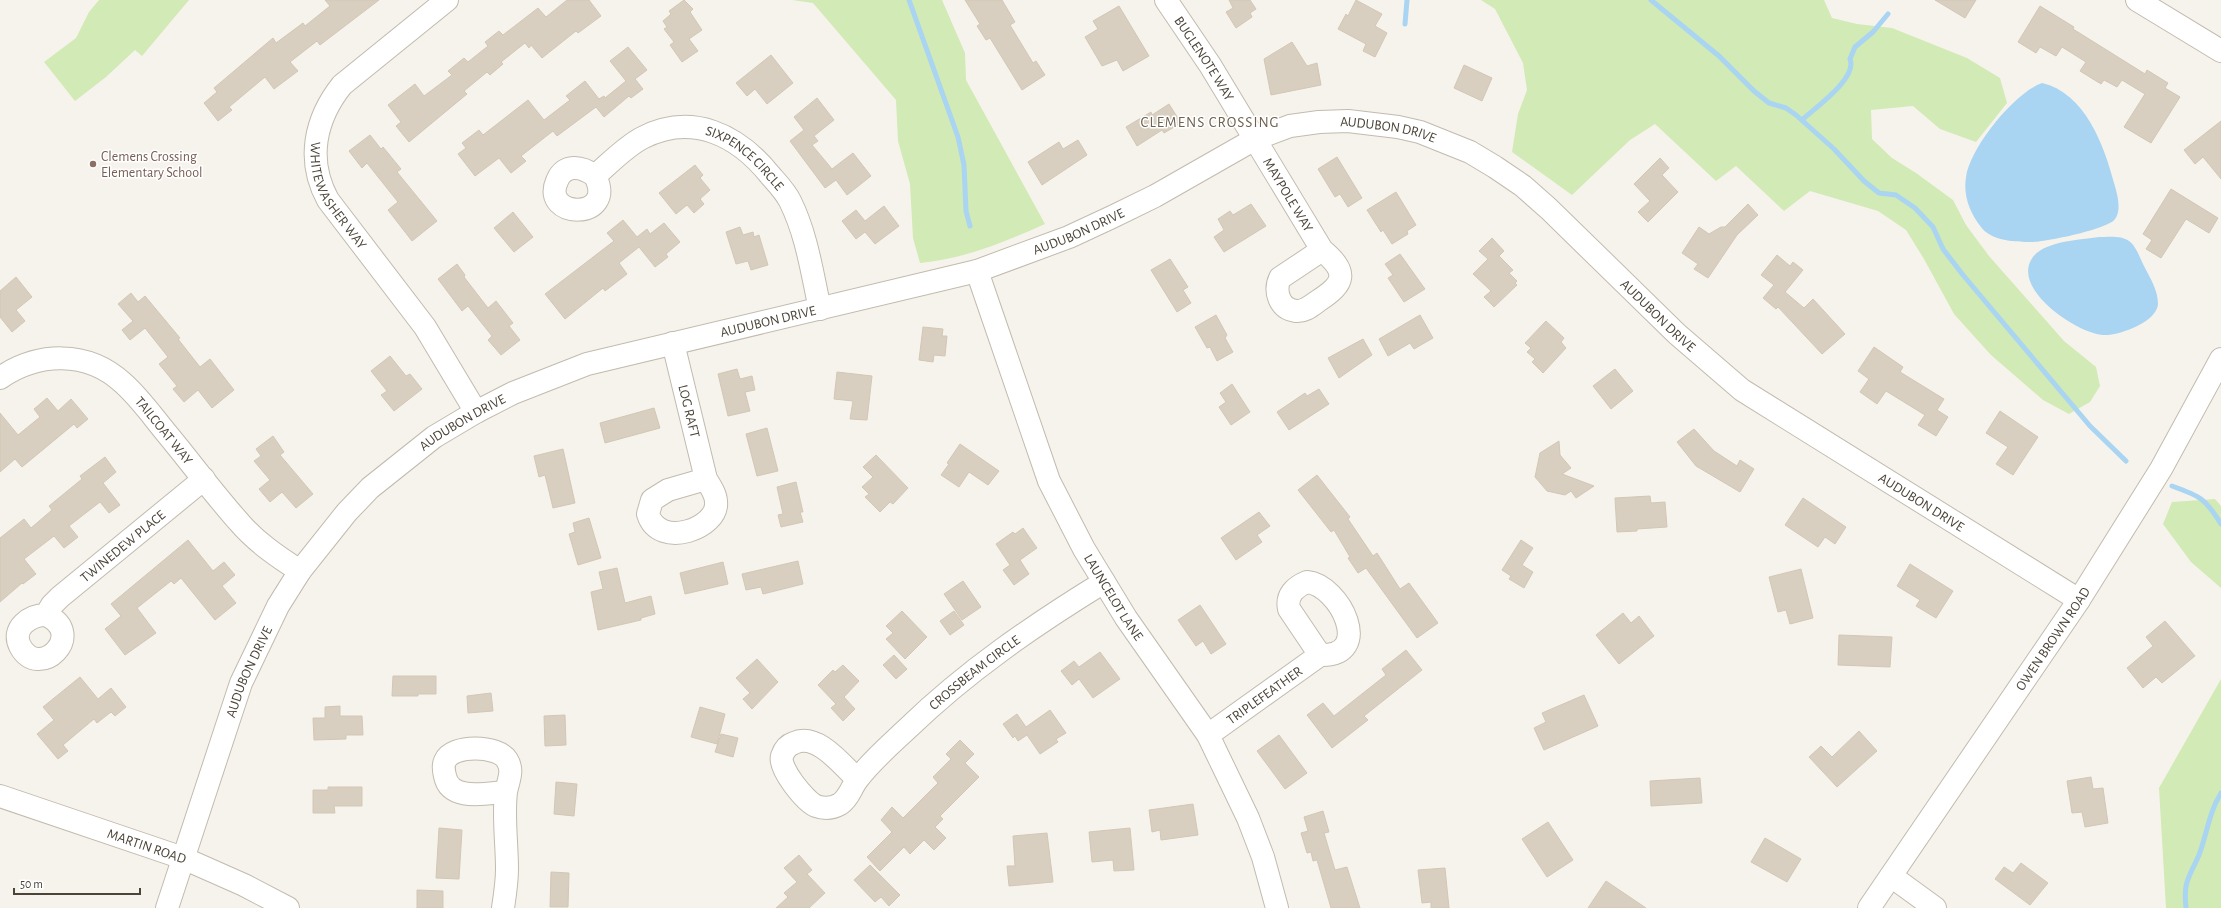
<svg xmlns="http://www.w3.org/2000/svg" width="2221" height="908" viewBox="0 0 2221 908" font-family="'Alegreya Sans',sans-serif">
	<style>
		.green { fill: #d2eab5 }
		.water { fill: #a9d4f2 }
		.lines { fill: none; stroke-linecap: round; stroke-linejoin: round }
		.stream { stroke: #a9d4f2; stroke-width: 5 }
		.building { fill: #d8cfc1; stroke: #d3c7b4 }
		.minor-casing { stroke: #c2bbae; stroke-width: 24 }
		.minor { stroke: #fff; stroke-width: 22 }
		.education-dot { fill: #8d6e63; stroke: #fff; stroke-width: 1.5 }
		.labels { text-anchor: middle; stroke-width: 3; stroke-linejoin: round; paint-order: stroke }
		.street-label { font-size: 14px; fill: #4b4439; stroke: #fff }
		.education-label { font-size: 14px; fill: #785e54; stroke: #fff; text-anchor: start }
		.neighbourhood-label { font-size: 15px; letter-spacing: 1px; fill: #6e6250; stroke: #fff }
	</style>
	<rect width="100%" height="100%" fill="#f6f3ec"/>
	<path class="green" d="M99,0H189L142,56L135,50L106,77L75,101L44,62L76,38L89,12Z
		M792,0H942L965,53L966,80L1045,224C1005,242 964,259 920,263L913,238L910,184L898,141L896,100L813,3Z
		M1481,0H1824L1832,18L1857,24L1892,28L1967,58L2000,78L2007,103L1976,142L1940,129L1913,106L1871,110L1872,139L1892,158L1916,173L1953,200L1966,225L1989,256L2064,341L2096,367L2100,386L2090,402L2069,414L2043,400L1991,355L1954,314L1924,259L1906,230L1878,211L1810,191L1784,211L1736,166L1716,181L1655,124L1630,140L1572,195L1512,152L1518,114L1527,90L1523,63L1495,9Z
		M2215,499L2221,506V588L2191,562L2163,524L2172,502Z
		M2221,679V908H2166L2159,788Z"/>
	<path class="water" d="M2042,83C2085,93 2104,145 2114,183C2117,193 2122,210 2115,219C2109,229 2045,242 2032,242C2016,242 1991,241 1981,227C1970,213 1963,196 1966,177C1970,148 2014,93 2042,83Z
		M2099,237C2107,237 2121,235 2129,241C2136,246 2140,258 2144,266C2150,278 2158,290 2158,304C2157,322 2119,336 2103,335C2077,333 2014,291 2031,260C2041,241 2080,240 2099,237Z"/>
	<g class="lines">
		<path class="stream" d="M909,0L958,137L964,165L966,211L970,226
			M1651,0L1719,56L1754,91L1769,103L1786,108L1796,115L1834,149L1864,181L1879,193L1896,195L1915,208L1933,227L1943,249L1963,275L2090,426L2126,461
			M1405,24L1407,0
			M1802,120C1815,108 1858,78 1850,59L1855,47L1873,32L1888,14
			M2172,486C2200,496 2205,498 2221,524
			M2186,908C2183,881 2189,878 2199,855C2207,834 2209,812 2221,793"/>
	</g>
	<path class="building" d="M325,0H379L320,45L317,41L290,62L298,71L274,89L265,77L229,107L232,110L218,121L204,103L217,92L214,88L273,38L276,43L303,23L305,26L330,6Z
		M567,0H589L601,16L578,33L576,31L542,58L531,45L529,48L525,43L501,62L503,64L490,75L487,72L464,91L467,94L409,142L396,126L401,122L388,105L415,84L424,96L452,75L448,71L464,58L468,62L488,46L485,42L499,31L503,35L538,8L546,17Z
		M684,0L693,9L690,12L702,30L689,39L698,51L682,62L670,45L674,42L664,29L667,27L663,21L671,14L669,11Z
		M965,0H1002L1015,22L1010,25L1033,63L1036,61L1045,75L1022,90L990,38L986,40L977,26L980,24Z
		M1229,0H1250L1256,9L1250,13L1252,17L1236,28L1226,12L1233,8Z
		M1356,0L1382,14L1375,26L1387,33L1375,57L1363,51L1366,44L1338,29L1346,14L1348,16Z
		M1935,0H1976L1965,18Z
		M1119,6L1149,56L1123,71L1117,60L1102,66L1085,37L1098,29L1093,21Z
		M2040,6L2074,27L2073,29L2145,74L2147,70L2168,83L2165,88L2180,97L2151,143L2124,127L2145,94L2122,80L2117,87L2104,80L2101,84L2080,71L2086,62L2062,47L2056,56L2040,47L2036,53L2018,42Z
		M1292,42L1307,66L1317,63L1321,85L1271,95L1264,59Z
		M628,47L647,70L635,79L643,89L631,98L629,96L604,117L596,107L557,136L553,131L521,156L526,161L511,173L499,158L475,176L458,154L466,148L462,143L479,130L483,135L528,100L544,120L570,100L566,96L585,81L599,99L604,96L605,98L626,81L610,61Z
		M771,55L793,83L767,104L755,89L747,96L736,83Z
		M1464,65L1492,78L1482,101L1454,88Z
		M817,98L834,120L814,136L818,141L812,145L832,169L853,153L871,176L847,195L836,180L825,188L790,141L804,130L794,117Z
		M1169,104L1181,123L1164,133L1162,130L1137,146L1126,127L1151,112L1152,115Z
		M2221,121V179L2203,157L2195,164L2184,150Z
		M370,135L381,149L383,147L401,169L397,172L437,221L412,241L388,210L398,202L367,163L362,168L349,151Z
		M1078,140L1087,155L1042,185L1028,162L1059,142L1063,149Z
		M1337,157L1362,198L1348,207L1340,194L1335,197L1318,169Z
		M1660,158L1669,168L1662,175L1678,192L1648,222L1638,212L1650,201L1634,184Z
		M695,165L703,175L700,178L710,190L700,199L704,204L694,213L687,205L676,214L659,193Z
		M2171,189L2218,218L2209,233L2186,219L2161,258L2146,249L2152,240L2143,234Z
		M1396,192L1416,225L1407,231L1408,234L1392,244L1383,230L1381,232L1367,210Z
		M1251,204L1266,226L1224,252L1214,237L1224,230L1218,219L1230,211L1233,215Z
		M1748,204L1758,215L1737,235L1708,278L1694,269L1698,264L1682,253L1699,227L1709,234L1721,227H1725Z
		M884,206L899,226L875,244L865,232L856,239L842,221L856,210L865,221Z
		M513,212L533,237L514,252L494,228Z
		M623,220L637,237L647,229L650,234L664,223L680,242L666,254L668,257L655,267L639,247L619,263L627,274L605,291L603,288L565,319L545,294L614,241L607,233Z
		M740,227L743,235L753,232L754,237L759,235L768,265L751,270L748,261L736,264L726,232Z
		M1492,238L1504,251L1499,256L1513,270L1509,273L1517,281L1515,283L1517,285L1494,307L1484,297L1491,291L1473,274L1488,259L1479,251Z
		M1400,254L1425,289L1404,302L1388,278L1393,275L1385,264Z
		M1777,255L1790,266L1793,262L1803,270L1785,292L1804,308L1813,299L1845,334L1822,354L1778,307L1776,309L1763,298L1774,285L1761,275Z
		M1170,259L1188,287L1183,290L1191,303L1177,312L1151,270Z
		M457,264L465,275L464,277L488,308L496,301L513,323L509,326L520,340L501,355L488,340L492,336L468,306L462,311L438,279Z
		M16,277L32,297L16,310L25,321L12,332L0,317V291Z
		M131,293L138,302L145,296L180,338L178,339L200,367L210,359L234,390L212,408L198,390L184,402L173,389L177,386L159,364L168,357L145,328L130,340L122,330L133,321L118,304Z
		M1216,315L1227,335L1225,338L1233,352L1217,361L1210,347L1207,348L1195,327Z
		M1420,315L1433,338L1414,349L1410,343L1388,356L1379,339Z
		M1546,321L1564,338L1561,342L1566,348L1543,373L1532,362L1535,359L1527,352L1531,348L1525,343Z
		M923,327L943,329L942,336H947L945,356L934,355L933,362L919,360Z
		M1363,339L1372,355L1339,378L1328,358Z
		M1874,347L1903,367L1900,372L1944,399L1937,410L1948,417L1936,436L1918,425L1925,415L1886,391L1877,404L1860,392L1869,379L1858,371Z
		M390,356L406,376L410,374L422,389L394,411L381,395L387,391L371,371Z
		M737,369L740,379L752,376L755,390L745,392L750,411L728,416L718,374Z
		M1615,369L1633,391L1611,409L1593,386Z
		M837,372L872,376L867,420L850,419L853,401L834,399Z
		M1232,384L1250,412L1231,425L1219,407L1226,402L1220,393Z
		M1319,389L1329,404L1289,430L1277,412L1305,393L1307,396Z
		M47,398L58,411L71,399L88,419L77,428L74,424L22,467L15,459L0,472V413L18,435L40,417L34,409Z
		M654,408L660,428L605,443L600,423Z
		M2000,411L2038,437L2013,475L1996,464L2008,447L1986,433Z
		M767,428L778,471L757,476L746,434Z
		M1694,429L1714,451L1737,466L1740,460L1754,469L1740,492L1696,466L1677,442Z
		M273,436L284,452L280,455L313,494L296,508L282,492L270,502L259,489L270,480L254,461L261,456L256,449Z
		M1559,441L1560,455L1571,468L1562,474L1594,486L1576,498L1571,491L1565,495L1547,491L1535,477L1540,453Z
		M960,444L999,471L988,485L969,472L959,487L941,475L949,464L947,463Z
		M563,449L575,503L553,508L545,475L539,477L534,456Z
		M876,455L908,488L893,504L890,502L880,512L865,497L869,494L862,487L873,477L863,467Z
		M105,457L116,472L103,483L120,505L109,513L100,502L69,526L78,537L64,548L54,536L24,559L36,574L23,584L22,583L0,602V538L24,519L31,528L52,510L49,506L82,479L80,476Z
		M1317,475L1350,517L1348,519L1373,556L1377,553L1400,589L1409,583L1438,623L1417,638L1366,568L1358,573L1348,558L1350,557L1334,530L1331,532L1298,490Z
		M796,482L803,512H800L803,522L781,527L778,515L783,514L777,487Z
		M1650,496L1651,503L1665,502L1667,527L1637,529V531L1617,532L1615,498Z
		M1803,498L1846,527L1835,544L1825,537L1818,547L1785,525Z
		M1259,512L1270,526L1257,535L1262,542L1236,560L1221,538Z
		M589,518L601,558L578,565L569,534L575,532L573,523Z
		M1023,528L1037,548L1020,560L1029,574L1014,585L1003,570L1010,565L996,544L1013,532L1015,534Z
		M188,540L213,571L224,562L235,575L222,586L236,603L215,620L181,578L174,584L171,581L137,608L156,633L125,655L105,629L121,616L111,604Z
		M1521,540L1533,548L1522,565L1533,572L1524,588L1509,579L1511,576L1502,570Z
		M798,561L803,584L763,594L761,587L746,590L742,574Z
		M723,562L728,584L685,594L680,573Z
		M1910,564L1953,591L1936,618L1916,606L1920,600L1897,586Z
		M617,568L625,603L651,596L655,614L641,618V620L598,630L591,592L603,589L599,572Z
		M1801,569L1813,618L1790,624L1786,610L1778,612L1769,577Z
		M963,581L981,607L962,620L944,594Z
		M1200,605L1226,644L1211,654L1203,641L1196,646L1178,620Z
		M902,611L927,637L905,659L886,639L893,633L886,626Z
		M954,611L964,625L950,635L940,621Z
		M1623,613L1631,623L1639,616L1654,636L1619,664L1596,635Z
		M2165,621L2195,656L2162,683L2156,677L2143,688L2127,668L2153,646L2146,637Z
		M1839,635L1892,637L1890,667L1838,665Z
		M1406,650L1422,670L1364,716L1368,720L1332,748L1307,715L1323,703L1334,716L1386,675L1382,669Z
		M1100,652L1120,679L1093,698L1079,679L1072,685L1061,671L1074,661L1079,667Z
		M894,655L907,669L896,679L883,665Z
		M757,659L778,682L752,709L743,699L750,693L736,678Z
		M843,665L859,681L844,697L855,709L843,721L831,708L836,704L818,685L833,670L835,672Z
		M393,676H436V694H418V696H392Z
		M80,677L98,699L111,688L126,707L115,716L111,712L97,723L94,719L63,745L68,751L58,759L37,734L54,720L43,707Z
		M491,693L493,711L468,713L467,696Z
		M1584,695L1598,726L1544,750L1534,728L1546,722L1542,713Z
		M340,706V716H362L363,735H346V739L314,740L313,718H325V707Z
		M700,707L725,714L717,744L691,737Z
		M1050,710L1066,733L1056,739L1058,742L1040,754L1027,735L1018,741L1015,736L1013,738L1003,724L1017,714L1026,727Z
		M565,715L566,745L545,746L544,716Z
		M1859,731L1877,751L1837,787L1809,757L1821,746L1832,757Z
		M721,734L738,738L733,757L715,752Z
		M1279,735L1307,773L1285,789L1257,751Z
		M960,740L974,754L965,763L979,777L940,816L943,819L935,827L946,838L934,850L924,840L910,854L904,847L880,871L867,857L892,832L881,820L892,807L903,818L938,783L933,777L951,759L946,754Z
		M2091,777L2093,789L2103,788L2108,823L2085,827L2082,812L2072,813L2067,781Z
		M1700,778L1702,803L1651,806L1650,781Z
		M556,782L577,784L574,816L554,814Z
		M328,787H362V806H334L335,813H313V790H328Z
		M1193,804L1198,835L1161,840L1160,830L1152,832L1149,810Z
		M1323,811L1329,832L1324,833L1335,870L1347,867L1360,908H1331L1317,860L1313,861L1311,852L1307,853L1301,833L1308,831L1304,817Z
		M1548,822L1573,860L1547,877L1522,839Z
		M439,828L462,830L459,879L436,878Z
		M1130,828L1134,870L1114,871L1113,860L1092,862L1089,832Z
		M1047,833L1053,882L1009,886L1007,866H1015L1013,836Z
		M1765,838L1801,859L1787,882L1751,862Z
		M799,855L812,870L807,874L825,893L809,908H776L788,897L784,893L797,882L784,868Z
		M2021,863L2048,883L2030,905L1995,879L2004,867L2013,873Z
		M870,865L900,895L889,906L881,897L875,902L854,880Z
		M1445,868L1449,908H1431V902L1422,903L1418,870Z
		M551,872L569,873L568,907H550Z
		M1606,881L1646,908H1588Z
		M417,890L443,891V908H417Z"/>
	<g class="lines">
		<g class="minor-casing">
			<g id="minor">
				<path id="s1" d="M447,0L342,85C315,119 306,160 328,200L425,327L476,412"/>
				<path id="s2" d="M1166,0L1210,65L1322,250C1348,272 1346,283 1318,301C1311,306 1304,312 1296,311C1279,309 1274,291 1280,278L1322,250"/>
				<path d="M2137,0L2221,51"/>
				<path id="s3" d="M595,176C618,221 540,219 557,181C564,163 582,166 595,176C610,163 625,147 642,138C692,112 738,135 770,175C777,183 785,191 790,201C807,235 812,273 820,309"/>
				<path id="s4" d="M977,271L1049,481L1084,549L1126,618L1208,735L1248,818L1263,857L1277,908"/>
				<path id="s5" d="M673,343L706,479C710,486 716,494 716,502C719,528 659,550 648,514L652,500L668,490L706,479"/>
				<path id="s6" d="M0,378C38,352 87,350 123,383C140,398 153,417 168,435C192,464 214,494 239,522C256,542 278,557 300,571"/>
				<path id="s7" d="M46,615C88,634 39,682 20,646C11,628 30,615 46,615L52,605L60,597L204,479"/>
				<path id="s8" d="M1208,735L1320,655C1375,657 1340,585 1307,582C1295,587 1286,595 1289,609L1320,655"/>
				<path id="s9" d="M857,779C842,765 817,732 794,743C788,745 784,750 782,756C778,768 805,801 816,806C824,809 833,808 840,804C849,798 851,788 857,780C871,761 891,744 908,728C967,671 1034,625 1104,582"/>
				<path id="s10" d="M0,796L183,858L244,885L288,908"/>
				<path d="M1891,876L1935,908"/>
				<path id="s11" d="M167,908L241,683L278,606L300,571L347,512L370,488L434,437L476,412L513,393L587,364L977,271L1069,237L1112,217L1155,196L1255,139L1290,126L1319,122L1348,121L1398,127L1420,132L1470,152L1495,167L1523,186L1549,209L1677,334L1742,390L2079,600"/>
				<path d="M503,908C505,895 507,882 507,869C507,843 503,817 506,792C508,781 514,771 507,760C498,745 452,744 445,761C443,765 444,772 445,776C450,802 487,793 506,792"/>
				<path id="s12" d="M1869,908L2079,600L2161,469L2221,359"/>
			</g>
		</g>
		<use href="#minor" class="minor"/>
	</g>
	<circle class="education-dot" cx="93" cy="164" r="4"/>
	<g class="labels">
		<g class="street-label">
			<text dy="5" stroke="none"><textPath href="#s2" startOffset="70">BUGLENOTE WAY</textPath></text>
			<text dy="5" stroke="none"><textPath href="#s11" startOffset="1570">AUDUBON DRIVE</textPath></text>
			<text dy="5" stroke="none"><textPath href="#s3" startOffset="312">SIXPENCE CIRCLE</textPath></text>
			<text dy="5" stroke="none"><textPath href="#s1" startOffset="258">WHITEWASHER WAY</textPath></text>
			<text dy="5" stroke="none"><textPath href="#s2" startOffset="230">MAYPOLE WAY</textPath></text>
			<text dy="5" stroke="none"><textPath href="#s11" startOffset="1234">AUDUBON DRIVE</textPath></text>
			<text dy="5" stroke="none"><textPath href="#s11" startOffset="1906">AUDUBON DRIVE</textPath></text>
			<text dy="5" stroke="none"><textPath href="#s11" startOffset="910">AUDUBON DRIVE</textPath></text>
			<text dy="5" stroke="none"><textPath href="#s5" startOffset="70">LOG RAFT</textPath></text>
			<text dy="5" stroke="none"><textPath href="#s11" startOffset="586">AUDUBON DRIVE</textPath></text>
			<text dy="5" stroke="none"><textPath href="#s6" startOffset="196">TAILCOAT WAY</textPath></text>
			<text dy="5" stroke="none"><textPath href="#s11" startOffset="2230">AUDUBON DRIVE</textPath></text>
			<text dy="5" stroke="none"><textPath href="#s7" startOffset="241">TWINEDEW PLACE</textPath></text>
			<text dy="5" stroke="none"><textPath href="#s4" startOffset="355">LAUNCELOT LANE</textPath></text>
			<text dy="5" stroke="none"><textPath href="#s12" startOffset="326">OWEN BROWN ROAD</textPath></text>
			<text dy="5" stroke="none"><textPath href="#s11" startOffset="250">AUDUBON DRIVE</textPath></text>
			<text dy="5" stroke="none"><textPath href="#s9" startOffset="372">CROSSBEAM CIRCLE</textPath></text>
			<text dy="5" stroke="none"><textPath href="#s8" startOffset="69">TRIPLEFEATHER</textPath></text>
			<text dy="5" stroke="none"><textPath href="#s10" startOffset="155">MARTIN ROAD</textPath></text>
		</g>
		<g class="education-label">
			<text x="101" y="161">Clemens Crossing<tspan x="101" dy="16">Elementary School</tspan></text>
		</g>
		<g class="neighbourhood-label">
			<text x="1210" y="127">CLEMENS CROSSING</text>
		</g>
	</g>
	<path d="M14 888v6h126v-6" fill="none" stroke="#4b4439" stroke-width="2"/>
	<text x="20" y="888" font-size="12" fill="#4b4439" stroke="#ffffff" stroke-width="3" paint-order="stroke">50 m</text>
</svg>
